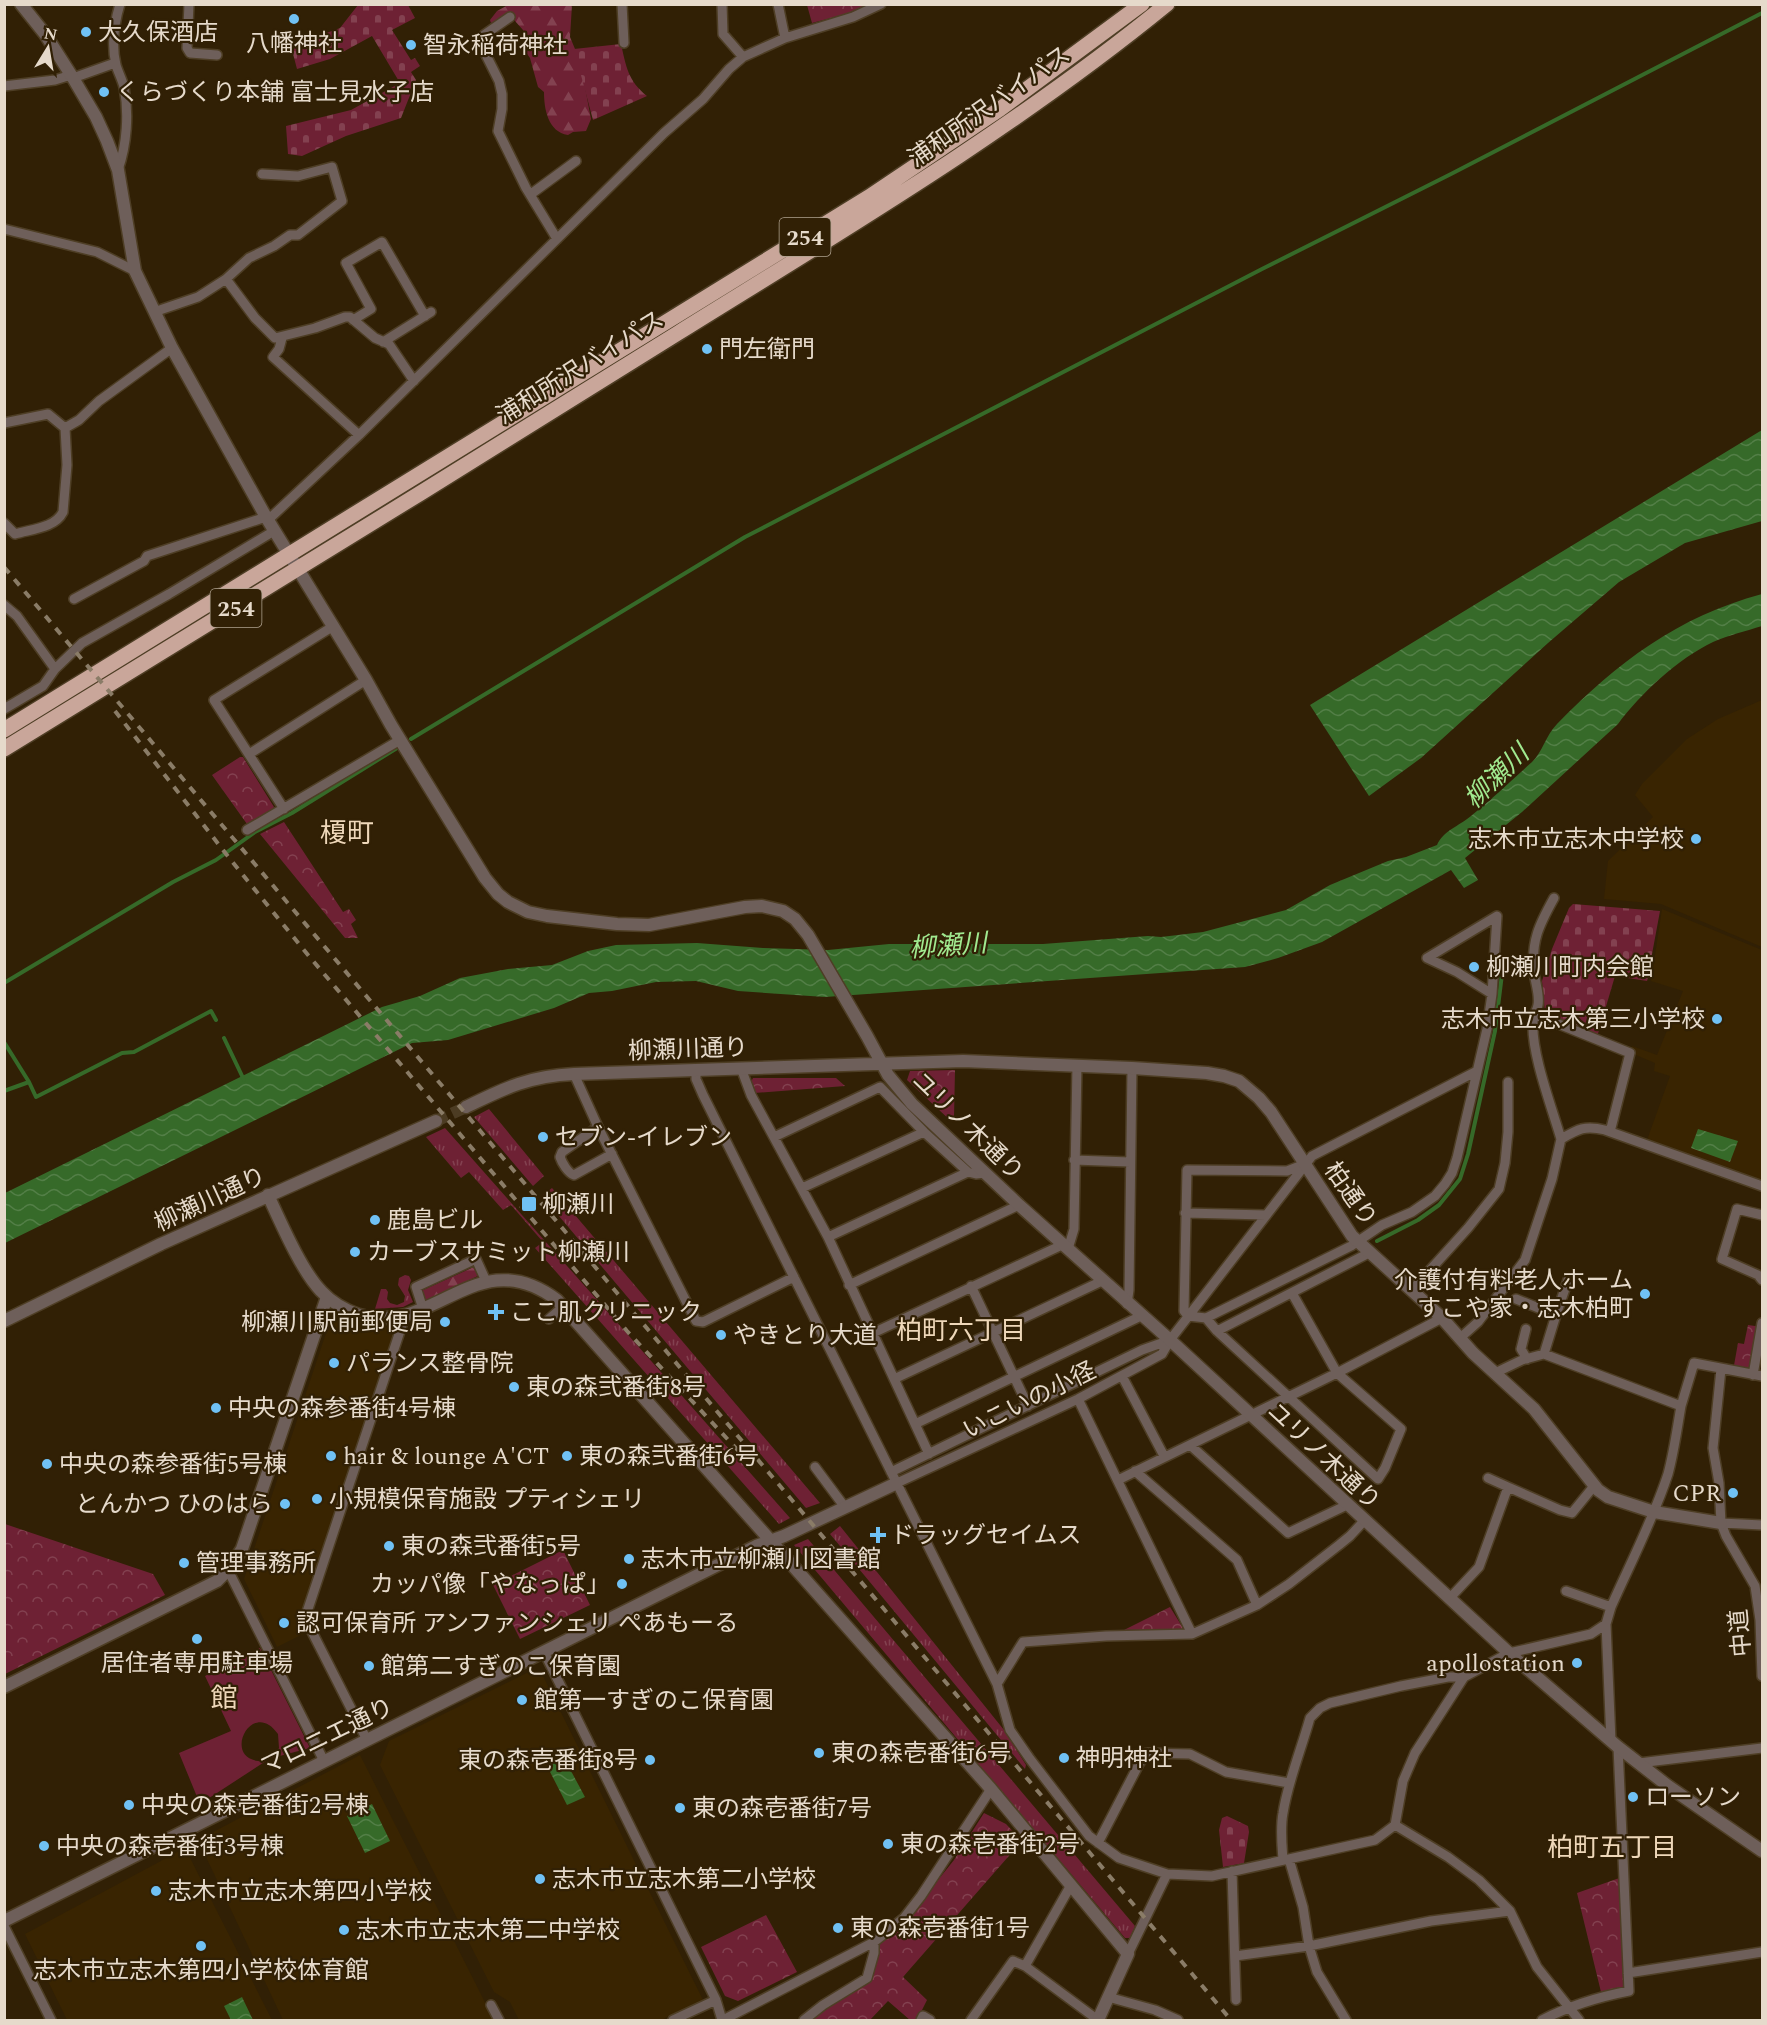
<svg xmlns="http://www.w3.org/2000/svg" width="1767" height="2025" viewBox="0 0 1767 2025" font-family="Spectral,'Noto Sans JP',serif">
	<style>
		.built { fill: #392401 }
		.grass { fill: url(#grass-tufts) }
		.forest { fill: url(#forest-firs) }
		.cemetery { fill: url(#cemetery-stones) }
		.park { fill: url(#park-crowns) }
		.garden { fill: #6e2134 }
		.water { fill: url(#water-waves) }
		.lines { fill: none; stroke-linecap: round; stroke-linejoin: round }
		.stream { stroke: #366a29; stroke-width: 4 }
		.tertiary-tunnel { stroke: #4c3c23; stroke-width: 12; stroke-dasharray: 12 6; stroke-linecap: butt }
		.minor-casing { stroke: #4e3e25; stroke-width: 12 }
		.tertiary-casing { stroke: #4e3e25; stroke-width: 15 }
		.trunk-casing { stroke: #4e3e25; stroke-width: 18 }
		.minor { stroke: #6e5f5a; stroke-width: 9 }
		.tertiary { stroke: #6e5f5a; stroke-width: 12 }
		.trunk { stroke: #c9a69a; stroke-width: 15 }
		.rail { stroke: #8a7c67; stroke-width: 4; stroke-dasharray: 8 8; stroke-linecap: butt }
		.poi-dot { fill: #70c1f4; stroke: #312005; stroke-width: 2 }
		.labels { text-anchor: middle; stroke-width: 4.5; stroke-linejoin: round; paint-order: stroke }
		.shield { fill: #312005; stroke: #b0a290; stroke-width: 1.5 }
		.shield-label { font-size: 22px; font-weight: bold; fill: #e6dacb }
		.poi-label { font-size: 24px; fill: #e6dacb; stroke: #312005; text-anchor: start }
		.street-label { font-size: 24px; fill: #e6dacb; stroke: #312005 }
		.water-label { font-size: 26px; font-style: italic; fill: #a1ea90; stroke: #312005 }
		.neighbourhood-label { font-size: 26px; fill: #eed7b9; stroke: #312005 }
		.quarter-label { font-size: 27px; fill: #eed7b9; stroke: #312005 }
	</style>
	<defs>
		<pattern id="grass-tufts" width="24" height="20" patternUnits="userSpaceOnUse" patternTransform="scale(1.5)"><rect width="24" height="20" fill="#6e2134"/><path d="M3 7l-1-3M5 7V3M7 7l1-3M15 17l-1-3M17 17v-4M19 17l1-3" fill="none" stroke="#834150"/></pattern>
		<pattern id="forest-firs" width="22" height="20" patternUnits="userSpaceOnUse" patternTransform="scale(1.5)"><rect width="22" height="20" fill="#6e2134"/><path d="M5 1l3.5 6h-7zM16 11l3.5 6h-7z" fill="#834150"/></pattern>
		<pattern id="cemetery-stones" width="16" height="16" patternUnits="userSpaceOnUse" patternTransform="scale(1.5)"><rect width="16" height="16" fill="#6e2134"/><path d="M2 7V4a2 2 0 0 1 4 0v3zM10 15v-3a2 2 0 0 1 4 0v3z" fill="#834150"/></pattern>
		<pattern id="park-crowns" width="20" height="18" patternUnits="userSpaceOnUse" patternTransform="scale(1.5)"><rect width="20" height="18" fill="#6e2134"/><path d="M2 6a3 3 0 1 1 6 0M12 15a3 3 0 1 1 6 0" fill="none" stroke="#834150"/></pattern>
		<pattern id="water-waves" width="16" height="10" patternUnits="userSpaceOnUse" patternTransform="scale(1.5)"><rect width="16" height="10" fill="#366a29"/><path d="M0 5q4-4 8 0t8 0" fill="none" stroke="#537f47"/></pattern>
	</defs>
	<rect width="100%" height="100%" fill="#312005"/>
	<path class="built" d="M1762,700V947L1661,904L1604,899L1608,861L1653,817L1635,795L1642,784L1687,739L1718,719Z
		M1662,909L1762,950V1181L1647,1140L1670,1076L1654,1071L1655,1063L1631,1053L1632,1046L1657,1055L1683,991L1651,981Z
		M342,1318L368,1326L393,1327L397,1331L299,1621L305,1633L277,1647L244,1579L329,1324Z
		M533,1670L541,1672L703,2000L661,2020H519L510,2002L494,1992L380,1765L389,1741Z
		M360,1755L494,2020H283L198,1840Z
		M185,1848L272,2020H67L25,1934Z"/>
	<path class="grass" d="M489,1109L544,1176L533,1186L474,1117Z
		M445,1128L790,1518L779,1524L535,1248L543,1242L511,1205L503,1210L469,1172L461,1178L426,1137Z
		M552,1188L820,1503L806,1508L542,1196Z
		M405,1275L409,1276L411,1280L408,1290L413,1302L403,1307L375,1309L381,1289H386L388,1292L387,1299L390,1303L397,1305L404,1302L405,1296L398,1285L399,1278Z
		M840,1526L1004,1730L1026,1765L1025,1769L830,1534Z
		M808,1539L1135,1926L1130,1938H1125L794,1545Z"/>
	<path class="forest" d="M508,5H572L570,37L580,61L591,119L586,131L573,132L568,135C548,132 544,109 544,92L538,87L530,58L525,51L523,30L515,21L514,15L491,23L490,20L497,11Z
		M476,1266L480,1275L426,1300L421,1291Z"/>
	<path class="cemetery" d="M358,5H408L415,18L392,30L411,60L415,58L420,66L411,72L416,80L401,118L346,136L302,156L288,154L286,126L351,110L400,83L372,36L330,59L297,69L291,46L340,28Z
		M621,44C626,66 628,81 647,96L593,120L574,49Z
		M1573,904L1660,911L1647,981L1615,976L1597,1037L1545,1013L1542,981L1552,949L1569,908Z
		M1227,1816L1248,1826L1249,1832L1244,1863L1223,1867L1219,1830L1222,1818Z"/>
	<path class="park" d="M807,5V4L868,5L846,14L812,23Z
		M240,757H243L274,807L272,811L247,824L212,775Z
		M284,822L343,912L349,909L356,920L351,924L358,938H345L260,834Z
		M955,1070L954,1116L952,1122L907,1080L910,1071Z
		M753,1078H836L845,1086L754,1093L750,1084Z
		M1748,1325L1762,1327L1752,1375L1733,1371L1738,1343L1744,1344Z
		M5,1524L153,1574L165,1595L5,1674Z
		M563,1550L590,1605L520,1639L493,1585Z
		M1170,1607L1183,1628L1182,1632C1162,1633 1144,1629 1124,1630Z
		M984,1813L1006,1824L1022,1841L903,1977L927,2000L917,2020H910L888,2001L870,2020H810L828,2005L871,1980L878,1944L906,1920L954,1860Z
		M1625,1876L1628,1973L1624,1987L1601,1992L1577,1893Z
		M766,1915L797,1972L738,2001L725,1996L701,1947Z"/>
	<path class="garden" d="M260,1648L310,1748L272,1758L279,1748L278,1734C251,1695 218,1765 266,1761L200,1804L179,1753L231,1731L205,1676Z"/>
	<path class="water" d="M1762,430V521L1685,543L1619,582L1548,643L1421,758L1369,796L1310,705Z
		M1762,594V626C1746,631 1729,635 1713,642C1679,658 1640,694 1618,724L1522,812L1465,858L1478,880L1464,888L1451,870L1322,942L1278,958L1245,967L825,997L738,991L696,981L656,982L612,991L589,993L554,1008L448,1040L412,1043L5,1243V1193L382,1007L420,996L460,978L508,969L552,965L588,951L616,945L697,943L763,948L828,950L889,944H1043L1148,936L1161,937L1203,932L1286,910L1330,885L1388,861L1406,857L1437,845C1443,831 1459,826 1471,816C1492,799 1512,780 1532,762C1542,753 1546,735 1557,724C1618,662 1677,617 1762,594Z
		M1698,1129L1738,1141L1730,1162L1691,1148Z
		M564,1758L585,1797L567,1805L547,1766Z
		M372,1804L390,1841L365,1853L347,1816Z
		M242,1997L253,2020H231L224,2006Z"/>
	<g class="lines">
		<path class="stream" d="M411,739L745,537L1262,269L1451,174L1762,13
			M4,983L173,882L216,860L255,832L292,813L397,748
			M224,1038L244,1080
			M4,1042L29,1082L4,1091
			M29,1082L36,1097L122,1053L134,1052L211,1011L216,1020
			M1377,1241L1418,1220L1439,1205L1460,1179L1468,1154L1495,1031L1503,966"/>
		<path class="tertiary-tunnel" d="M436,1121L466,1107"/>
		<g class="minor-casing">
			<path id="minor" d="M189,4L187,48L190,53L217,55
				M622,4L624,43
				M722,4L723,34L743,57
				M778,4L785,38
				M510,17L484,35L480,43L499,81L502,94V109L498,131L526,188L557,239
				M73,78L115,63
				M4,86L55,80L71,75
				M118,170C127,144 129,113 124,87C122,79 118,72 116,65C111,44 114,24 120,4
				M531,194L576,161
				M4,229L97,252L135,271
				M226,279L255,318L275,338L315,328L345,317H350L375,338L389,344L414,381
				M154,312L198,297L226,279L249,258L274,246L290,235H298L342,201L332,167L298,176L262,174
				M353,320L371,309L346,263L382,242L425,316
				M282,338L279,349L273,357L359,435
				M383,342L431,312
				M4,423L48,414L65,428
				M268,520L359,435L664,133L703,99L729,69L743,57L785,38L853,17L881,4
				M4,523L15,534C32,529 55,528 63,512L67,465L65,428L79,420L99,401L172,348
				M74,599L144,561L147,556L266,517
				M4,605L17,616L55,669
				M4,709L43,686L55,669L82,643L169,594L274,531
				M249,754L366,680
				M284,809L214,700L332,627
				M247,830L400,740
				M1554,898C1539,925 1531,941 1534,972C1535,982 1540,995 1538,1005C1537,1011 1533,1015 1533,1022C1531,1053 1552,1108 1561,1139
				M1534,1014L1630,1053L1610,1132
				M741,1068L751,1095L828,1237L929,1454
				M696,1069V1079L703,1095L997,1684L1010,1730L1030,1759L1089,1836L1119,1858L1167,1874L1212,1876L1375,1840L1395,1825L1403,1781L1415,1753L1464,1677L1509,1653L1591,1634L1606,1624L1611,1607C1630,1564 1653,1520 1668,1474C1674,1452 1677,1429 1681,1406
				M574,1074L598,1127L696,1321L703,1322L794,1277
				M598,1127L562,1152L560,1157C562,1163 568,1173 574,1175L612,1154
				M774,1137L880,1087L924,1132L968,1172L976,1174L985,1173
				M1074,1160L1130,1162
				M802,1188L924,1132
				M1185,1213L1266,1215
				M1762,1215L1737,1209L1722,1259L1758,1275L1762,1280
				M828,1237L968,1172
				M1068,1249L1074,1229L1077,1065
				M849,1285L1019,1205
				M971,1286L1028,1406
				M1411,1291L1468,1228L1499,1189L1505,1163L1508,1132V1082
				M1292,1293L1337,1373L1401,1429L1385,1468L1378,1479L1217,1331L1206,1318L1188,1316L1184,1311L1187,1170L1287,1171L1305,1164
				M1516,1299L1556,1315L1544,1354
				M1127,1304L1129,1290L1132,1068
				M423,1309L416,1287L476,1259L486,1281
				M1556,1315L1569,1277
				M1206,1318L1351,1246L1382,1225L1412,1212L1435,1196L1445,1184L1452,1173L1457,1158L1487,1029L1492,994L1457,972L1427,958L1497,916L1492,994
				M549,1319L563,1307
				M1526,1329L1521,1349L1527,1359
				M1217,1331L1369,1253
				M873,1333L1062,1245
				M1459,1339L1478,1322L1525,1260L1552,1179L1561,1139C1578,1129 1585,1125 1605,1130L1762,1186
				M1721,1369L1713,1448L1719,1483L1721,1523L1726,1536L1755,1586L1760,1620L1762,1676
				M1495,1373L1522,1360L1544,1354L1681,1406L1694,1363L1762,1376
				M1753,1375L1762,1323
				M1122,1376L1164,1456
				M894,1379L1102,1281
				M1078,1399L1192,1634
				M915,1424L1141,1316
				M1190,1445L1288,1533L1347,1505
				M815,1467L844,1506
				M1135,1471L1237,1560L1257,1605
				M891,1472L1142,1350L1170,1340
				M1118,1480L1337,1373L1442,1318
				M897,1483L1078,1399L1162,1354L1170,1340L1312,1156L1477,1071
				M1508,1487L1560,1510L1572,1513L1594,1486
				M1721,1523L1762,1525
				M228,1570L324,1761
				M1566,1591L1611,1607
				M1449,1599L1479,1567L1508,1487L1488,1478
				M1606,1624L1611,1741
				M544,1652L716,2000L722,2020
				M997,1684L1023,1642L1106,1636L1192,1634L1257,1605L1289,1584L1339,1545L1350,1536L1364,1521
				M367,1740L305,1618L405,1316
				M1639,1763L1762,1748
				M1395,1825L1448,1857L1479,1880L1510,1911L1537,1967L1579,2020
				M1098,1843L1139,1764L1147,1753L1190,1754L1226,1772L1289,1783
				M1289,1859L1303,1907L1309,1946L1317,1972L1346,2020
				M1283,1860C1282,1845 1280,1829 1283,1813C1288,1781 1301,1750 1310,1718L1320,1708L1330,1703L1401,1686L1448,1677H1464
				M1232,1871L1236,2000
				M4,1926L51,2020
				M1128,1954L1167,1874
				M1235,1956L1309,1946L1431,1921L1510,1911
				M1025,1966L1098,2020
				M1628,1973L1762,1952
				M1108,1997L1155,2010L1178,2020
				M491,2005L499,2020
				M673,2020L716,2000
				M723,2020L874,1942L904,1918L921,1896L991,1789
				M804,2020L823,2005L867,1978L874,1953V1942
				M921,2020L923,2016L930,2020
				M971,2020L1013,1961L1025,1966L1071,1885
				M1542,2020C1571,2005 1598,1997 1629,1991L1618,1747"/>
		</g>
		<g class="tertiary-casing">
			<path id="tertiary" d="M21,4L45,34L73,78L96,117L107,141L118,170L135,271L172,348L266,517L366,680L391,725L485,878L498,894L508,902L528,912L547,916L617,924L649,925L745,907L762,906L783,911L795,919L808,935L867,1036L888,1075L912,1104L1019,1205L1170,1340L1509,1653L1618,1747L1668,1786L1762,1851
				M466,1107C505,1088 529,1076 574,1074L963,1061L1132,1068L1207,1073L1224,1076L1239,1081L1259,1098L1271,1112L1352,1236L1442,1318L1473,1353L1534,1409L1598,1490L1608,1497L1654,1512L1721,1523
				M268,1195C281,1223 301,1270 321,1291C331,1302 345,1310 359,1315C434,1337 477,1240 557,1300L991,1789L1128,1954L1098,2020
				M4,1321L161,1244L436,1121
				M4,1687L217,1581L228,1570L242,1549L327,1297
				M4,1921L756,1546L784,1536L897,1483"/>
		</g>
		<g class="trunk-casing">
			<path id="trunk" d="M4,730L869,197L1000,109L1142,4
				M4,749C230,611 454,473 678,333C845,229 1014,129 1167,4"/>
		</g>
		<use href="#minor" class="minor"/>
		<use href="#tertiary" class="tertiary"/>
		<use href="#trunk" class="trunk"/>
		<path class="rail" d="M4,567L1231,2020
			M115,711L230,859L308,955L627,1331L746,1459"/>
	</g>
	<g class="poi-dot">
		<circle cx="294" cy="19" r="6"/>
		<circle cx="86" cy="32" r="6"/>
		<circle cx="411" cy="45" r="6"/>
		<circle cx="104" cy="92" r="6"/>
		<circle cx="707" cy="349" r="6"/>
		<circle cx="1696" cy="839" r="6"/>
		<circle cx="1474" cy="967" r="6"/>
		<circle cx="1717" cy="1019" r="6"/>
		<circle cx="543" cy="1137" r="6"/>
		<rect x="521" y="1196" width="16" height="16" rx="3"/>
		<circle cx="375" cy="1220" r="6"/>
		<circle cx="355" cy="1252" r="6"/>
		<circle cx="1645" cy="1294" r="6"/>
		<path d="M493 1303h6v6h6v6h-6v6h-6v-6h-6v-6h6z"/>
		<circle cx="445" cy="1322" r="6"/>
		<circle cx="721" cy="1335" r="6"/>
		<circle cx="334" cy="1363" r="6"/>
		<circle cx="514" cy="1387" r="6"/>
		<circle cx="216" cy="1408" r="6"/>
		<circle cx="331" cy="1456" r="6"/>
		<circle cx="567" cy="1456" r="6"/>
		<circle cx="47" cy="1464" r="6"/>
		<circle cx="1733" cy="1493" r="6"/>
		<circle cx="317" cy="1499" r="6"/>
		<circle cx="285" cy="1504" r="6"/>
		<path d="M875 1526h6v6h6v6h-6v6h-6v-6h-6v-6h6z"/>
		<circle cx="389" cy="1546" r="6"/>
		<circle cx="629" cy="1559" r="6"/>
		<circle cx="184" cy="1563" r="6"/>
		<circle cx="622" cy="1584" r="6"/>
		<circle cx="284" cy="1623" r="6"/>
		<circle cx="197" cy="1639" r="6"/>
		<circle cx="1577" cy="1663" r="6"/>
		<circle cx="369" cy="1666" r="6"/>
		<circle cx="522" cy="1700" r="6"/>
		<circle cx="819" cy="1753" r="6"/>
		<circle cx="1064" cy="1758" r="6"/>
		<circle cx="650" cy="1760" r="6"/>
		<circle cx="1633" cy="1797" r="6"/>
		<circle cx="129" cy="1805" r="6"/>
		<circle cx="680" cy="1808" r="6"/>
		<circle cx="888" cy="1844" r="6"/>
		<circle cx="44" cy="1846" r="6"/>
		<circle cx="540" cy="1879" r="6"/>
		<circle cx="156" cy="1891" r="6"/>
		<circle cx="838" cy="1928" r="6"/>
		<circle cx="344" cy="1930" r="6"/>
		<circle cx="201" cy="1946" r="6"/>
	</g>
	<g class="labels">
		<g class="shield">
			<rect x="779.5" y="218" width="51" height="38" rx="4.5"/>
			<rect x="210.5" y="589" width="51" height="38" rx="4.5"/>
		</g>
		<g class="shield-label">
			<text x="805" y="245">254</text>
			<text x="236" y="616">254</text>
		</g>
		<g class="poi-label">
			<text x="98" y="40">大久保酒店</text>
			<text x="294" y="51" text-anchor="middle">八幡神社</text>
			<text x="423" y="53">智永稲荷神社</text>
			<text x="116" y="100">くらづくり本舗 富士見水子店</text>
			<text x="719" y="357">門左衛門</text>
			<text x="1684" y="847" text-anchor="end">志木市立志木中学校</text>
			<text x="1486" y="975">柳瀬川町内会館</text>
			<text x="1705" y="1027" text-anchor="end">志木市立志木第三小学校</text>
			<text x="555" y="1145">セブン-イレブン</text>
			<text x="542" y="1212">柳瀬川</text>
			<text x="387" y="1228">鹿島ビル</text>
			<text x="367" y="1260">カーブスサミット柳瀬川</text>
			<text x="1633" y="1288" text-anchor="end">介護付有料老人ホーム<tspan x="1633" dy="28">すこや家・志木柏町</tspan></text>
			<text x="510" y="1320">ここ肌クリニック</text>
			<text x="433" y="1330" text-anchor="end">柳瀬川駅前郵便局</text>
			<text x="733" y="1343">やきとり大道</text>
			<text x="346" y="1371">パランス整骨院</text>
			<text x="526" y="1395">東の森弐番街8号</text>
			<text x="228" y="1416">中央の森参番街4号棟</text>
			<text x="343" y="1464">hair &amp; lounge A'CT</text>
			<text x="579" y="1464">東の森弐番街6号</text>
			<text x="59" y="1472">中央の森参番街5号棟</text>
			<text x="1721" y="1501" text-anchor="end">CPR</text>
			<text x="329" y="1507">小規模保育施設 プティシェリ</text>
			<text x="273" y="1512" text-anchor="end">とんかつ ひのはら</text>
			<text x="890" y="1543">ドラッグセイムス</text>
			<text x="401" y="1554">東の森弐番街5号</text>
			<text x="641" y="1567">志木市立柳瀬川図書館</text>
			<text x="196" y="1571">管理事務所</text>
			<text x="610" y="1592" text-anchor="end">カッパ像「やなっぱ」</text>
			<text x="296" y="1631">認可保育所 アンファンシェリ ぺあもーる</text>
			<text x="197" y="1671" text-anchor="middle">居住者専用駐車場</text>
			<text x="1565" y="1671" text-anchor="end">apollostation</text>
			<text x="381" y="1674">館第二すぎのこ保育園</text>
			<text x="534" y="1708">館第一すぎのこ保育園</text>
			<text x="831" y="1761">東の森壱番街6号</text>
			<text x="1076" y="1766">神明神社</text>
			<text x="638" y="1768" text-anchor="end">東の森壱番街8号</text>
			<text x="1645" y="1805">ローソン</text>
			<text x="141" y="1813">中央の森壱番街2号棟</text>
			<text x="692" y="1816">東の森壱番街7号</text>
			<text x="900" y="1852">東の森壱番街2号</text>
			<text x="56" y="1854">中央の森壱番街3号棟</text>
			<text x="552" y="1887">志木市立志木第二小学校</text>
			<text x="168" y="1899">志木市立志木第四小学校</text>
			<text x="850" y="1936">東の森壱番街1号</text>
			<text x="356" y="1938">志木市立志木第二中学校</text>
			<text x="201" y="1978" text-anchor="middle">志木市立志木第四小学校体育館</text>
		</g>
		<g class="street-label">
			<text transform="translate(989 106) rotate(-35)" y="8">浦和所沢バイパス</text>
			<text transform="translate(580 367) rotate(-32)" y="8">浦和所沢バイパス</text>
			<text transform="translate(688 1049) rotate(-2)" y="8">柳瀬川通り</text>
			<text transform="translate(968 1126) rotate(44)" y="8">ユリノ木通り</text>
			<text transform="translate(1351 1194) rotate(55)" y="8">柏通り</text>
			<text transform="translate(210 1199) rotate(-25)" y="8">柳瀬川通り</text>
			<text transform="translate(1029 1400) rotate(-26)" y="8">いこいの小径</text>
			<text transform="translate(1324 1456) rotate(43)" y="8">ユリノ木通り</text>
			<text transform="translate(1740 1633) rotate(-95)" y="8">中道</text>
			<text transform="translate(327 1736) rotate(-26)" y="8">マロニエ通り</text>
		</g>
		<g class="water-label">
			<text transform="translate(1496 776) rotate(-44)" y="9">柳瀬川</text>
			<text transform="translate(948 945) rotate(-4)" y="9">柳瀬川</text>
		</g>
		<g class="neighbourhood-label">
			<text x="961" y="1339">柏町六丁目</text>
			<text x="1612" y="1856">柏町五丁目</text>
		</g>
		<g class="quarter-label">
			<text x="347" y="842">榎町</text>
			<text x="224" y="1707">館</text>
		</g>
	</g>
	<rect width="1767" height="2025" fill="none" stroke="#e6dacb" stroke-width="12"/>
	<g transform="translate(48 48) rotate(11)" stroke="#312005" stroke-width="4.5" paint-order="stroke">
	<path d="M0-4.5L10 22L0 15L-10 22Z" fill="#e6dacb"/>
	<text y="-9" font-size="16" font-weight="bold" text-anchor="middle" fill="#e6dacb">N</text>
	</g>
</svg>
